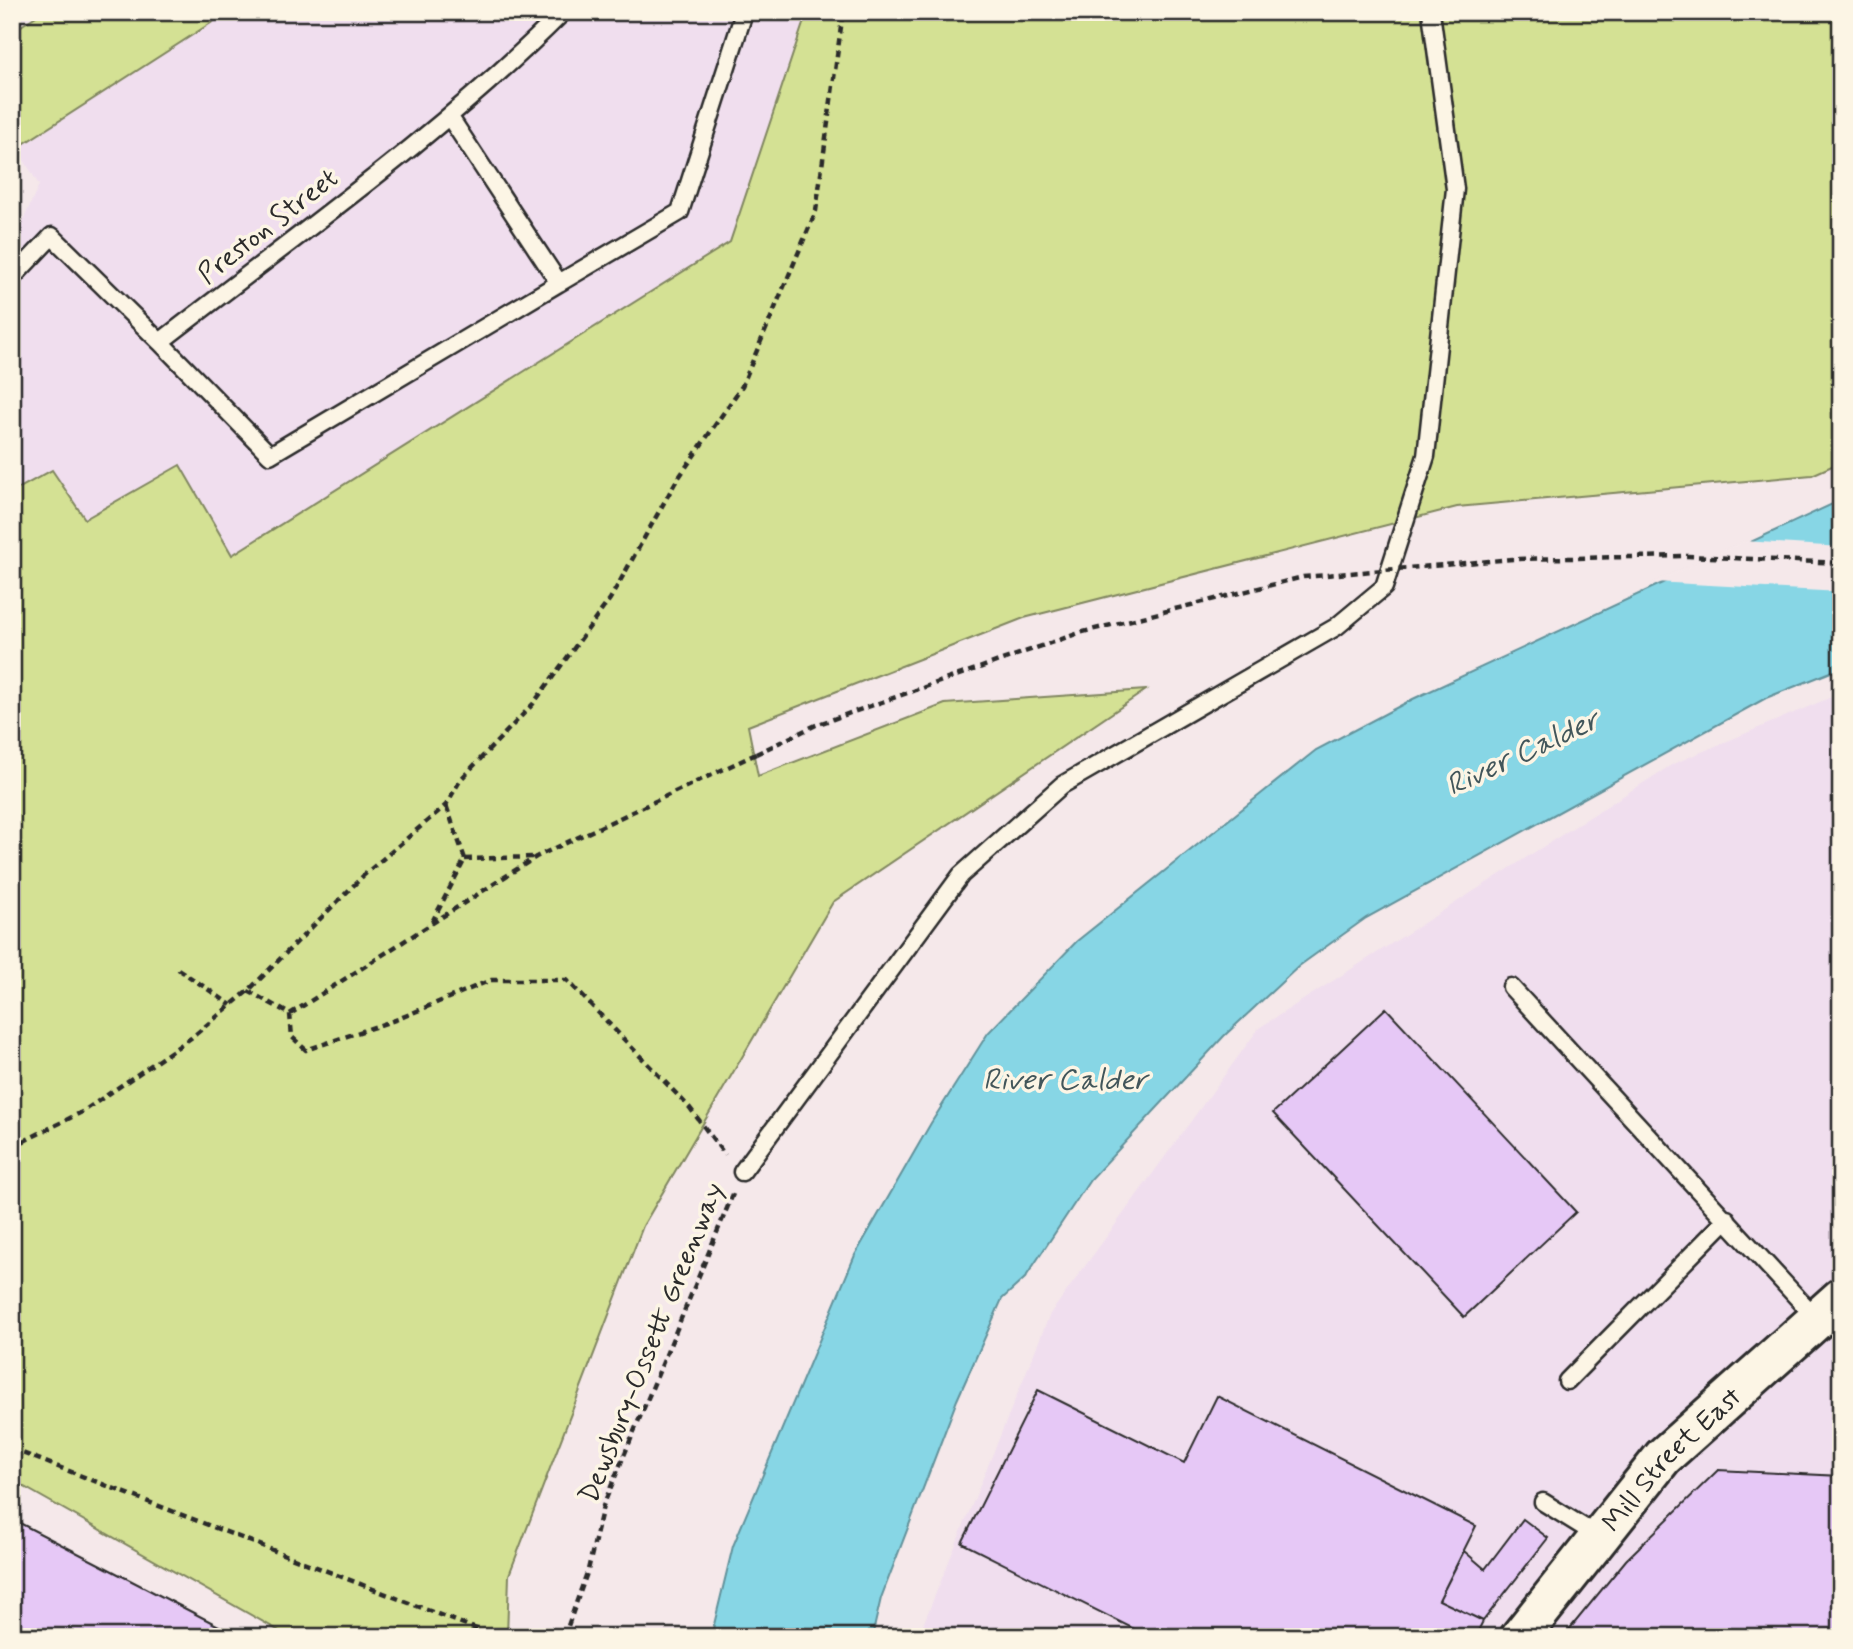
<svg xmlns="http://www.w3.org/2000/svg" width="1853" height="1649" viewBox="0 0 1853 1649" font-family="Mynerve,sans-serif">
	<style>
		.built { fill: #f0deee }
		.green { fill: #d4e194; stroke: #808660; stroke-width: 2 }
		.water { fill: #87d6e5; stroke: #62929b; stroke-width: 2 }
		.pier { fill: #f5e8ea }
		.building { fill: #e6c8f6; stroke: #2b2b2b; stroke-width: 2 }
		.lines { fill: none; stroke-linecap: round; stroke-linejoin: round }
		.lane-casing { stroke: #2b2b2b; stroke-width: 21 }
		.secondary-casing { stroke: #2b2b2b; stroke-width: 44 }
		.path { stroke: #2b2b2b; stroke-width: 4.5; stroke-dasharray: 7 5; stroke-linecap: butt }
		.lane { stroke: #fcf5e5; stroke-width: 16 }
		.secondary { stroke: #fcf5e5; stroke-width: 38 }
		.path-bridge { stroke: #2b2b2b; stroke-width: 4.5; stroke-dasharray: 7 5; stroke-linecap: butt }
		.labels { text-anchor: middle; stroke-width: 7; stroke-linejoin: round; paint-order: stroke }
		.street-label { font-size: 28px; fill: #2b2b2b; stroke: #fcf5e5 }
		.water-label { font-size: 30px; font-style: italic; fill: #42565a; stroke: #fcf5e5 }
	</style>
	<rect width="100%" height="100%" fill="#f5e8ea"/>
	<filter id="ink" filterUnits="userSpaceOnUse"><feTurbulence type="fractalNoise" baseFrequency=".0143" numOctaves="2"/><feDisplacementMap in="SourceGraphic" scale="14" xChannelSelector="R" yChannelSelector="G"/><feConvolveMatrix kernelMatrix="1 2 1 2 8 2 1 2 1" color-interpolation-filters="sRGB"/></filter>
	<g filter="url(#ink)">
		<path class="built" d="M228,12H807L730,242L231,555L180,465L85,520L52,470L12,492V301L17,296L12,291V245L39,185L17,148Z
			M1841,693V1637H918L1050,1314L1259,1028L1673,764Z"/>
		<path class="green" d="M42,12H228L17,148L12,139V32Z
			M807,12H1841V462L1812,475L1457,507L1024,618L748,726L758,776L945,704L1146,690L833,902L643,1226L509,1575L507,1637H290L12,1480V492L52,470L85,519L180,465L232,555L730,242Z"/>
		<path class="water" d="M1841,500V668L1766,698L1366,918L1299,966L1224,1036L1090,1180L1025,1278L1002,1299L957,1400L881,1598L872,1637H711L733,1546L855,1255L931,1123L988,1033L1077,941L1316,750L1413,699Z"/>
		<path class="pier" d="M1744,541L1841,547V592L1654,582Z"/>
		<path class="building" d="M1386,1008L1576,1212L1464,1317L1273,1113Z
			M1038,1390L1184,1463L1217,1396L1476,1526L1439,1600L1483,1621L1475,1637H1150L962,1543Z
			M1718,1470L1841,1476V1637H1563L1626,1560Z
			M12,1519L240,1637H12Z
			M1523,1519L1548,1538L1483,1621L1439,1600L1464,1551L1485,1569Z"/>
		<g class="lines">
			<g class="lane-casing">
				<path id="lane" d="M449,116L559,283L680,212L742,19
					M12,278L52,236L160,342C296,236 440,135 563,12
					M160,342L270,455L559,283
					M1511,987L1817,1319
					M742,1172L961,875L1062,785L1336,627L1384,587L1426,456L1455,189L1431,12
					M1567,1381L1727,1219
					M1543,1502L1598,1536"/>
			</g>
			<g class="secondary-casing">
				<g id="secondary">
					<path id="s1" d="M1520,1637L1663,1457L1841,1298"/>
				</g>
			</g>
			<path class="path" d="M465,859L534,857
				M432,922L465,859L446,805
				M178,969L231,1005
				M248,991L290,1014
				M290,1014L292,1037L306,1050L398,1019L491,980H567L690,1108L725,1155
				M290,1014L536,857L756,754
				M12,1147L82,1112L191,1038L248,991L364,875L446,805L461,779L533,704L610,599L675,483L742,386L816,211L843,12
				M12,1449L497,1637
				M564,1637L588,1570L603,1506L733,1194"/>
			<use href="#lane" class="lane"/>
			<use href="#secondary" class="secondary"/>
			<path class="path-bridge" d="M756,754L816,725L1079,633L1303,577L1513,559L1688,556L1841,563"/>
		</g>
	</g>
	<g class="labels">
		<g class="street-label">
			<text transform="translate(267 225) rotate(-38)" y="10">Preston Street</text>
			<text transform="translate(650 1342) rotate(-68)" y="10">Dewsbury-Ossett Greenway</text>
			<text dy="10" stroke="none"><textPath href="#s1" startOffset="234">Mill Street East</textPath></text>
		</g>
		<g class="water-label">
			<text transform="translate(1522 752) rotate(-25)" y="10">River Calder</text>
			<text x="1065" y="1089">River Calder</text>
		</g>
	</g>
	<rect width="1853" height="1649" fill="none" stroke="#fcf5e5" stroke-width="42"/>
	<rect x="21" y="21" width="1811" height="1607" fill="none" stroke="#2b2b2b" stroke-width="2.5" filter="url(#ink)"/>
</svg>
